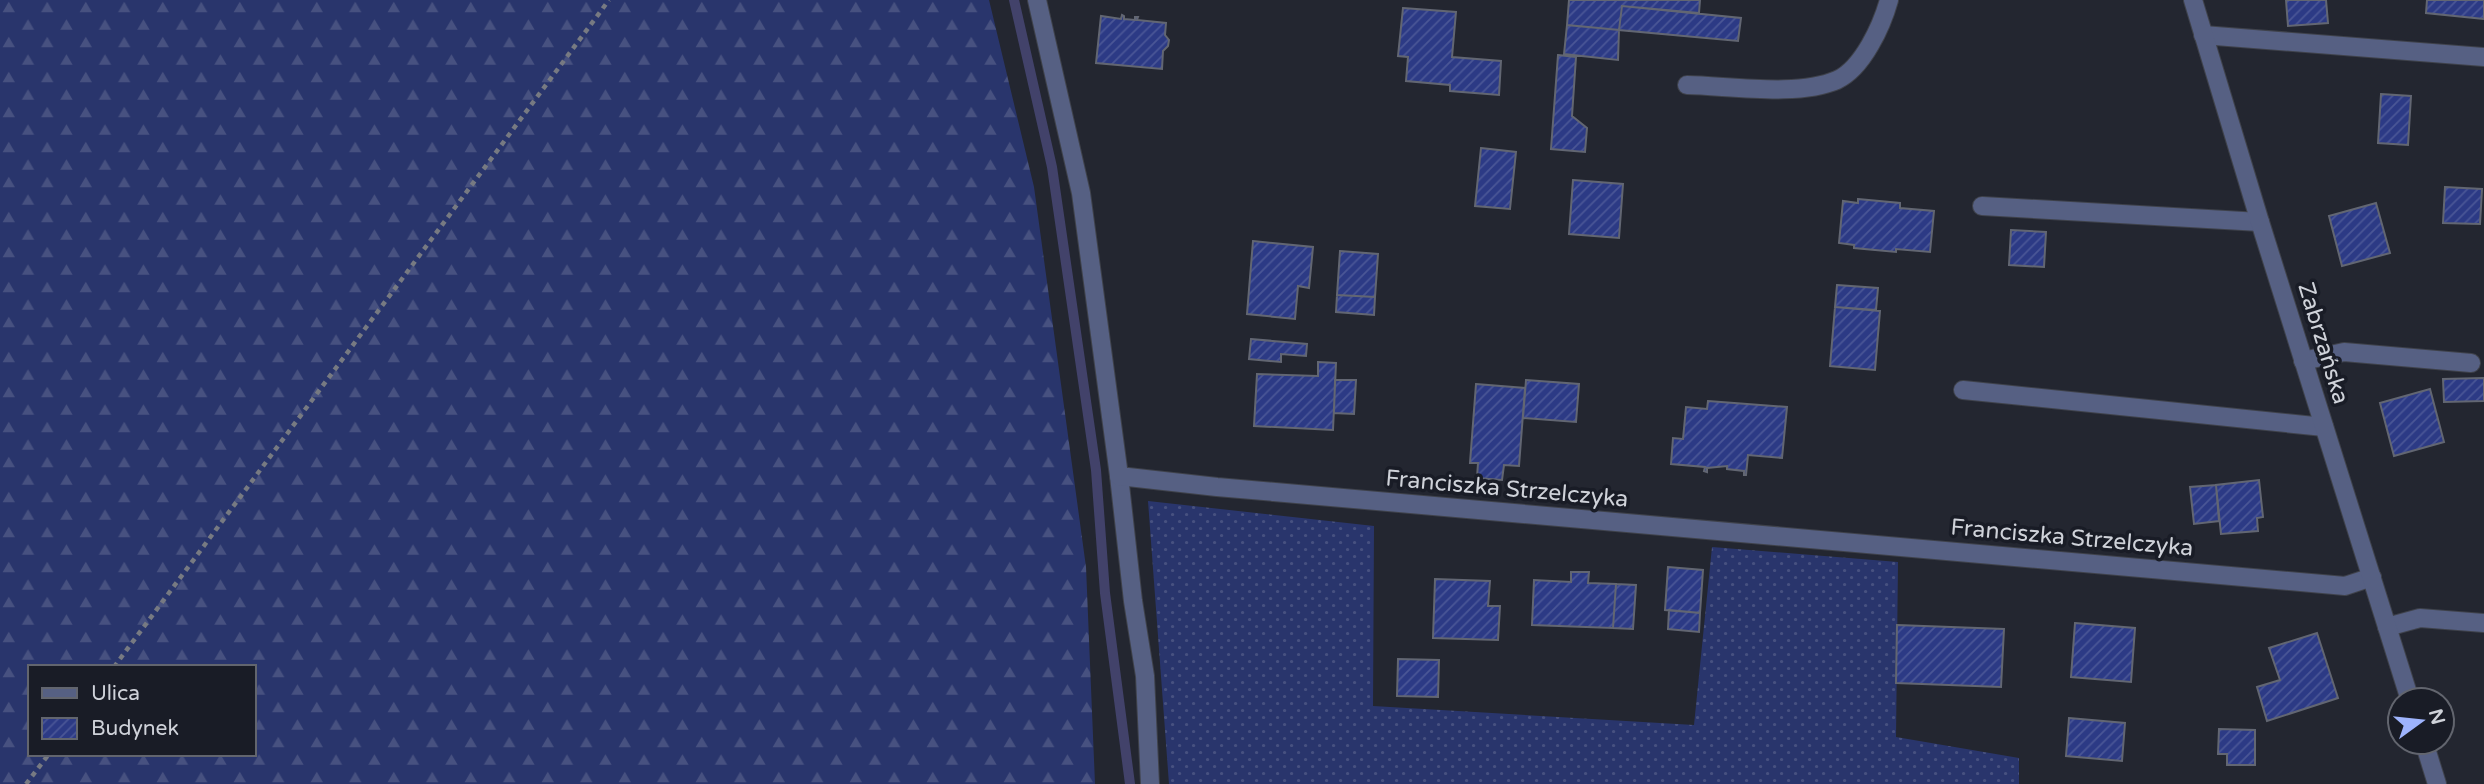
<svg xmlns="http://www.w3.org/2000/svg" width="2484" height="784" viewBox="0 0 2484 784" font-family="'Varela Round',sans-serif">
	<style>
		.grass { fill: url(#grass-dots) }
		.forest { fill: url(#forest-firs); fill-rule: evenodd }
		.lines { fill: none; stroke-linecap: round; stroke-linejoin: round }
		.stream { stroke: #42426a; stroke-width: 10 }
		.building { fill: url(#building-hatch); stroke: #626672; stroke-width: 2 }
		.service-casing { stroke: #3f424b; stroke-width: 20 }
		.minor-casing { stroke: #3f424b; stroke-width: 20 }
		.tertiary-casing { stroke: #3f424b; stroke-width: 20 }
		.path { stroke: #777a82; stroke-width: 4.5; stroke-dasharray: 5 5; stroke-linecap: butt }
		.service { stroke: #566083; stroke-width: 18 }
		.minor { stroke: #566083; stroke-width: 18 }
		.tertiary { stroke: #566083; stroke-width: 18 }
		.labels { text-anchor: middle; stroke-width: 7; stroke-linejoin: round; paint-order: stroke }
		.street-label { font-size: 23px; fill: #cfd2d9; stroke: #191c26 }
	</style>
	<defs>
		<pattern id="grass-dots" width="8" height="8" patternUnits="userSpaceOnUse" patternTransform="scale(1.75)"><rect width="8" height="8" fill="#29356c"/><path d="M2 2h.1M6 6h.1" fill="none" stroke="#475180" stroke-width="1.8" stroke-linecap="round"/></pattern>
		<pattern id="forest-firs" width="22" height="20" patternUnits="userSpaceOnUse" patternTransform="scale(1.75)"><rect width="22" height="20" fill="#29356c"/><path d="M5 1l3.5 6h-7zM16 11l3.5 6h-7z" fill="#475180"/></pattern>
		<pattern id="building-hatch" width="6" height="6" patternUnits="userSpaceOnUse" patternTransform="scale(1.75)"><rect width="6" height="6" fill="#2c3a85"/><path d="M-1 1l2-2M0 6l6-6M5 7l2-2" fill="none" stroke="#4a5696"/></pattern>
	</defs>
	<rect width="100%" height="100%" fill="#232630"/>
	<path class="grass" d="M1148,501L1374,526L1373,706L1694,725L1712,547L1898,562L1896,737L2019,758V784H1169Z"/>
	<path class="forest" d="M0,0H989L1034,187L1086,567L1095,784H0ZM30,667H254V754H30Z"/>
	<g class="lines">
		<path class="stream" d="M1014,0L1052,167L1096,470L1105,593L1130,784"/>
	</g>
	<path class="building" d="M1569,0H1700L1699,13L1622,6L1619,30L1567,25Z
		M2286,0H2326L2328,23L2288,26Z
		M2427,0H2484V19L2426,13Z
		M1622,6L1741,18L1738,41L1619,30Z
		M1403,8L1456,12L1452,57L1501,61L1499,95L1450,91V85L1406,81L1408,57L1398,56Z
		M1122,15L1124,16V19L1135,20V17H1138L1137,20L1166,23L1165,35L1169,40L1168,46L1163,51L1162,69L1096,63L1101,16L1121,19Z
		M1567,25L1619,30L1618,60L1564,54Z
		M1558,55L1576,57L1572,116L1587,128L1585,152L1551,149Z
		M2381,94L2411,96L2408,145L2378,143Z
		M1481,148L1516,152L1510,209L1475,206Z
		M1573,180L1623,184L1619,238L1569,234Z
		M2445,187L2482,189L2480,224L2443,223Z
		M1858,199L1900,203V208L1934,211L1930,252L1896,249V252L1854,248V245L1839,243L1843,201L1858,203Z
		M2376,203L2390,253L2342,266L2329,216Z
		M2011,230L2046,232L2044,267L2009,265Z
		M1253,241L1313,247L1309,288L1298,286L1295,319L1247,314Z
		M1340,251L1378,254L1375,297L1337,295Z
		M1837,285L1878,288L1876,310L1835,307Z
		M1337,295L1375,297L1374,315L1336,312Z
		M1835,307L1880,311L1875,370L1830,366Z
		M1251,339L1307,344L1306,356L1281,354V362L1249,359Z
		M1318,362L1336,363L1333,430L1254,426L1257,374L1318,376Z
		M2484,378V401L2444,402L2443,379Z
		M1335,380H1356L1354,414L1334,413Z
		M1526,380L1579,384L1576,422L1523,418Z
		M1476,384L1525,388L1519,466L1504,465L1502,480L1477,478L1478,463H1470Z
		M2430,389L2444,442L2394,456L2380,403Z
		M1708,401L1787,407L1782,458L1748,455L1746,475H1744V471L1727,469V466L1707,468V472L1704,471L1705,467L1671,464L1673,438L1683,439L1686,407L1707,409Z
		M2259,480L2263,517L2257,518L2258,531L2221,534L2216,485Z
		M2216,485L2219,521L2194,524L2190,487Z
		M1668,567L1703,570L1700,613L1665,610Z
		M1571,572H1589L1588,583L1616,584L1613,628L1532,625L1534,580L1571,582Z
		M1435,579L1490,581L1488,606H1500L1498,640L1433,638Z
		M1616,584L1636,585L1633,629L1613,628Z
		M1669,610L1700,613L1699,632L1668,629Z
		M2075,623L2135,628L2131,682L2071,677Z
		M1897,625L2004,629L2001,687L1896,683Z
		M2317,633L2338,698L2267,721L2257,687L2280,680L2269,648Z
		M1398,659L1439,660L1438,697L1397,696Z
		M2069,718L2125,723L2122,761L2066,756Z
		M2219,729L2255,730V765H2227V754H2218Z"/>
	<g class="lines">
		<g class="service-casing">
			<path id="service" d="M2203,35L2484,57
				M1687,85C1731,86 1798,97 1837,80C1863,68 1882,25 1889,0
				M1982,206L2260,222
				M2303,361L2344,352L2471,363
				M1963,390L2324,427
				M1119,476L1133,601L1145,676L1150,784
				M2387,627L2420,618L2484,623"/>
		</g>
		<g class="minor-casing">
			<path id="minor" d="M1037,0L1081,193L1119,476L1217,487L2345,586L2372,577"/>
		</g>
		<g class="tertiary-casing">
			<path id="tertiary" d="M2193,0L2260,222L2410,700
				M2424,742L2437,784"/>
		</g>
		<path class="path" d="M114,667L609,0
			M26,784L49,754"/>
		<use href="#service" class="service"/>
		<use href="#minor" class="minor"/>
		<use href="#tertiary" class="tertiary"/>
	</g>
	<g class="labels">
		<g class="street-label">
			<text transform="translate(2324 343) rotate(73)" y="8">Zabrzańska</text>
			<text transform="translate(1507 488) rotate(5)" y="8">Franciszka Strzelczyka</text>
			<text transform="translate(2072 537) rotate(5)" y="8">Franciszka Strzelczyka</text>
		</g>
	</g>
	<rect x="28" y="665" width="228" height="91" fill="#191c26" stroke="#62656e" stroke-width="2"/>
	<rect x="42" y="688" width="35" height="10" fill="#566083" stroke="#62656e" stroke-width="2"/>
	<text x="91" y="700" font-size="21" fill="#cfd2d9">Ulica</text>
	<rect x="42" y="718" width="35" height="21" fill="url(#building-hatch)" stroke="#62656e" stroke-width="2"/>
	<text x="91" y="735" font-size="21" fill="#cfd2d9">Budynek</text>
	<g transform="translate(2421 721) rotate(75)"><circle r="33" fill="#191c26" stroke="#62656e" stroke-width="2"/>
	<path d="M0-5L12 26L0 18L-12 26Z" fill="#9eb4fd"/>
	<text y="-10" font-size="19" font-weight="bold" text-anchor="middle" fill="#cfd2d9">N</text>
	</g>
</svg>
